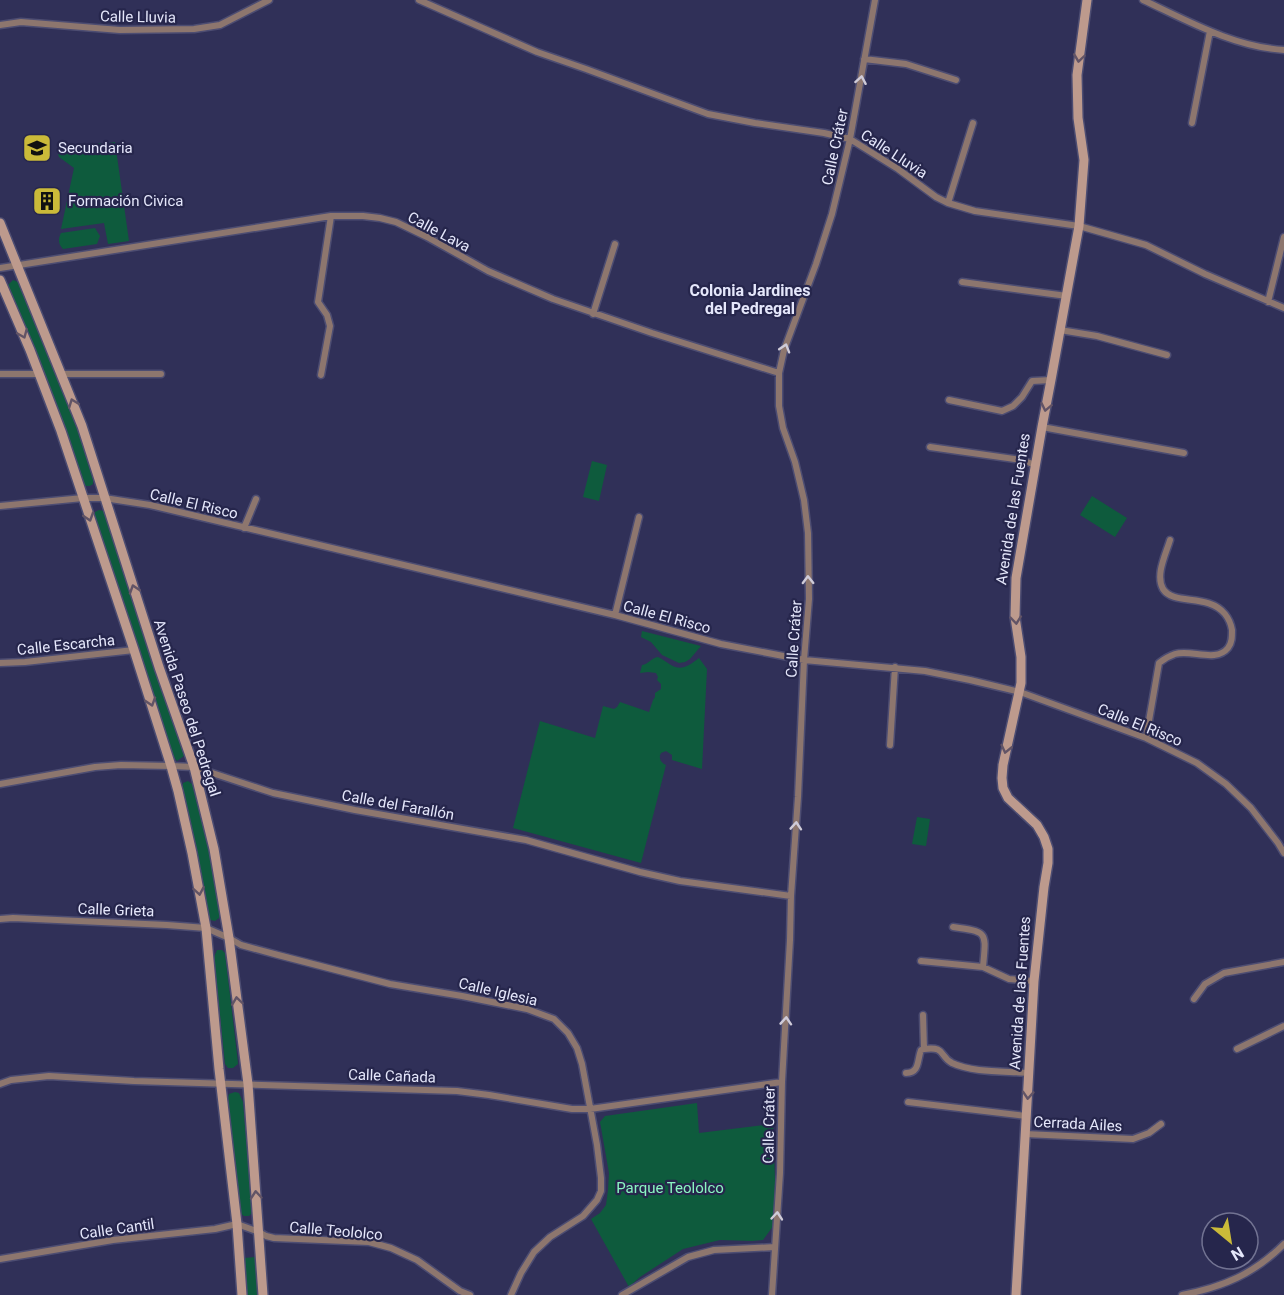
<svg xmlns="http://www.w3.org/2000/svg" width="1284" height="1295" viewBox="0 0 1284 1295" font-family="Roboto,sans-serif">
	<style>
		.green { fill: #0e5b3d }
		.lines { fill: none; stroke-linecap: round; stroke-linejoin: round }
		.street-casing { stroke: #4d4d72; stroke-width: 9 }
		.secondary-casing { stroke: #4d4d72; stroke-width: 12 }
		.street { stroke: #8d766e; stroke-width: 6 }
		.secondary { stroke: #bd9a8d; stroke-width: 9 }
		.oneway { stroke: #625466 }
		.oneway2 { stroke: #cfcbd8 }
		.labels { text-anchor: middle; stroke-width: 4.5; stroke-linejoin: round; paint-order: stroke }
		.street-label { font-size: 15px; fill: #e5e7fb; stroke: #26264c }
		.poi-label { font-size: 15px; fill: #e5e7fb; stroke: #26264c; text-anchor: start }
		.park-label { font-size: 15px; fill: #8af5c1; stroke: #26264c }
		.neighbourhood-label { font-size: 16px; font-weight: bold; fill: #e5e7fb; stroke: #26264c }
	</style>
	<rect width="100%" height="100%" fill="#303058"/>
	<path class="green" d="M115,142L129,241L108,244L104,223L61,229L74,168L59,157L58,154L67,148L102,143L103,144Z
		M95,228L100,236L97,244L63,249C58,244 58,239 61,233Z
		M13,280L18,282L77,427L93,480V484L90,486H86L84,484C62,416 35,351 8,285Z
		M592,461L607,465L599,501L583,497Z
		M1092,496L1127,518L1115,537L1080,515Z
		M99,510L104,511L184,756L177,761L170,752L95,517V512Z
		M642,631L701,646L690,659L685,662L679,663L662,655L651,642L641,637Z
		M658,657C663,659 666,662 671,665C682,672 691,664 699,658L707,669L702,769L672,760V755L666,751L661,753C658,758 661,763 666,765L641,863L513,828L540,721L595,738L603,706L614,709L617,707L620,702L649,712L653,700L655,697V693L661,689V684L657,680L658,677L656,673L648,672L640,673L642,665C649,664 651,658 658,657Z
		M188,781L192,784L208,846L220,912L219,918L215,921L210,920L182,790L183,783Z
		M917,817L930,819L926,846L912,844Z
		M217,950H222L225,953L237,1054L238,1064L233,1068H228L225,1064L214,957Z
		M235,1092L239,1093L243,1102L252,1208V1213L249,1216H244L240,1213L228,1098L229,1094Z
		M697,1103L699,1133L773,1124L775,1180L774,1225L763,1240L752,1241L720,1240L683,1249L640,1277L629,1287L591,1219L600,1213L606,1205L608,1190L609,1173L600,1122L605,1116Z
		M257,1257L259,1295H245L244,1258Z"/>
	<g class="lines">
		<g class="street-casing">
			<path id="street" d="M419,0L537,52L586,69L708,114L755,123L824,133L850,139L898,169L936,197L948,203L975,211L1079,226L1146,245L1205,274L1284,308
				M1143,0C1188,21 1234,47 1284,50
				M0,25L21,22L120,30L194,29L220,25L269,0
				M864,59L906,64L956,80
				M1192,123L1210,31
				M948,203L973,123
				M0,268L331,216H363L380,218L396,222L427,237L488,271L553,299L652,333L779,373
				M962,282L1067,296
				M1268,302L1284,237
				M593,314L615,244
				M1060,330L1097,336L1167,355
				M0,374H39
				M62,374H161
				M321,375L330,326L327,315L318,302L331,216
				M949,400L1002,411L1013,406L1022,397L1032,381L1051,380
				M1042,427L1184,453
				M930,447L1021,460L1036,465
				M0,506L83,498H104L150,505L615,615L721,644L804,660L925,671L970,680L1020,692L1146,738L1197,763L1226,784L1251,808L1278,843L1284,853
				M244,528L256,499
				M615,615L639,517
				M0,663L25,662L134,650
				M1146,738L1159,663C1164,659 1169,656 1175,654C1191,649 1216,663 1228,648C1232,643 1232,637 1232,630C1231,624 1229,619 1225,614C1208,593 1174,606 1163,589C1155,575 1166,554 1170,540
				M890,745L895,667
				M0,784L95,767L121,765L171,766L194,767L273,793L355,810L526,840L640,872L680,881L791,896
				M0,919L13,918L167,925L206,928L229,938L241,945L278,955L390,984L462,996L527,1009L554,1019L568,1033L577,1048L582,1064L597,1145L601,1178V1191L597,1200L583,1216L550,1237L534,1252L521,1273L511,1295
				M953,927C989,932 986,932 983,967
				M921,961L983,967L1009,979L1034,981
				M1194,999L1205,984L1224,973L1284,962
				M924,1049C946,1046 939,1056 952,1063C973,1073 1006,1071 1029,1073
				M1237,1049L1284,1026
				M906,1073C920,1073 917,1060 921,1050L924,1049L923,1015
				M0,1084L11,1080L49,1076L134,1081L457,1091L489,1095L572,1109H590L782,1082
				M908,1102L1026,1116
				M1025,1134L1133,1139L1149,1133L1161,1124
				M0,1259L113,1240L215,1229L237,1224L259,1232L266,1236L274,1238L369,1242L391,1248L417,1260L460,1291L470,1295
				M622,1295L688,1257L714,1250L775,1247
				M772,1295L780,1173L782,1082L790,940L791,896L798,797L804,660L809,599L808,533L804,500L795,462L783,428L779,406V373L784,350L816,264L832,214L850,139L875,0
				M1182,1295C1223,1287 1254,1274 1284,1244"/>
		</g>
		<g class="secondary-casing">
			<path id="secondary" d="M0,223L82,426L159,667L194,767L214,849L229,938L248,1084L263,1295
				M0,280L30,350L61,431L134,650L171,766L178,791L192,853L206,928L219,1069L237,1224L242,1295
				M1016,1295L1034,981L1044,887L1048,863V849L1044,837L1037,825L1008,798L1003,788L1002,778L1003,765L1021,683V657L1015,617L1016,578L1042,427L1051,380L1079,226L1084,160L1078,118L1077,75L1087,0"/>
		</g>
		<use href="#street" class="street"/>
		<use href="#secondary" class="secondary"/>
	</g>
	<defs><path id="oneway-chevron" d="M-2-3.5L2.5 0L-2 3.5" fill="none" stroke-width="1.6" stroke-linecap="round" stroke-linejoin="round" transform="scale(1.5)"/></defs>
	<g class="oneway">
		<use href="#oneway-chevron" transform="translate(1079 58) rotate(98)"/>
		<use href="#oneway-chevron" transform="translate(23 334) rotate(67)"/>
		<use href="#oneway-chevron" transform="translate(73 403) rotate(-111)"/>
		<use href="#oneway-chevron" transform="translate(1046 407) rotate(102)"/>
		<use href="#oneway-chevron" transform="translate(89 517) rotate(72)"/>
		<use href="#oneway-chevron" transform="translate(134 589) rotate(-108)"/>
		<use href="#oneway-chevron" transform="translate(1016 620) rotate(84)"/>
		<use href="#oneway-chevron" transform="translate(151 702) rotate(72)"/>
		<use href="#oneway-chevron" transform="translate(1006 749) rotate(103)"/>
		<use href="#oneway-chevron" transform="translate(199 891) rotate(80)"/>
		<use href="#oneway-chevron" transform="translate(237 1001) rotate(-98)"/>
		<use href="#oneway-chevron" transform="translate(1028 1095) rotate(94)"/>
		<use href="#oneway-chevron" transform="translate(256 1195) rotate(-95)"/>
	</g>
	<g class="oneway2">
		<use href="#oneway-chevron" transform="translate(861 80) rotate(-80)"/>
		<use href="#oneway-chevron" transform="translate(785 348) rotate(-73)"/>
		<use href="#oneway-chevron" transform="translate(808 580) rotate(-91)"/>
		<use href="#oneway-chevron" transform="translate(796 826) rotate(-86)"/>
		<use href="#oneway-chevron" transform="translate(786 1021) rotate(-86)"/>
		<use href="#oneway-chevron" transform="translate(777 1216) rotate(-85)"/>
	</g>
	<defs>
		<g id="school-square" transform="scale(1.5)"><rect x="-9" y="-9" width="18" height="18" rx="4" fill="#cbba39" stroke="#26264c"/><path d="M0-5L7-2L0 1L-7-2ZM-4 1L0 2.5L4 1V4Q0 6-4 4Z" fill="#111"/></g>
		<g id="building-square" transform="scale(1.5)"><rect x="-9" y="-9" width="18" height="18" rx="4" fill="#cbba39" stroke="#26264c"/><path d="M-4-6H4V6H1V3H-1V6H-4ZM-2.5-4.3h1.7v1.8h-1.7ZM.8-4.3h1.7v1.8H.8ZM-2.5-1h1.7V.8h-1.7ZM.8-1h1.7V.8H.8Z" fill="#111"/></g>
	</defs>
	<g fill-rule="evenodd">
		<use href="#school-square" x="37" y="148"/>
		<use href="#building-square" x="47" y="201"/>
	</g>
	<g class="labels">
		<g class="street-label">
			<text transform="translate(138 17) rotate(1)" y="5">Calle Lluvia</text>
			<text transform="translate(835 147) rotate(-78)" y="5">Calle Cráter</text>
			<text transform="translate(894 154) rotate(33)" y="5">Calle Lluvia</text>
			<text transform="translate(439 232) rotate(28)" y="5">Calle Lava</text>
			<text transform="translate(194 504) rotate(13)" y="5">Calle El Risco</text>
			<text transform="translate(1013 509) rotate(-81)" y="5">Avenida de las Fuentes</text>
			<text transform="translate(667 617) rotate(15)" y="5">Calle El Risco</text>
			<text transform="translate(794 639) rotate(-86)" y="5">Calle Cráter</text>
			<text transform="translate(66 645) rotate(-6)" y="5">Calle Escarcha</text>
			<text transform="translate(187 708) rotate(72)" y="5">Avenida Paseo del Pedregal</text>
			<text transform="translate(1140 725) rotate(22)" y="5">Calle El Risco</text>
			<text transform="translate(398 805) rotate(10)" y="5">Calle del Farallón</text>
			<text transform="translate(116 910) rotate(2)" y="5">Calle Grieta</text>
			<text transform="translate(498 992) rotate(13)" y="5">Calle Iglesia</text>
			<text transform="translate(1020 993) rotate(-86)" y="5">Avenida de las Fuentes</text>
			<text transform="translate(392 1076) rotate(2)" y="5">Calle Cañada</text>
			<text transform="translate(1078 1124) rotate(3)" y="5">Cerrada Ailes</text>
			<text transform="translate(769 1125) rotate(-89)" y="5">Calle Cráter</text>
			<text transform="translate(117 1229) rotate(-8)" y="5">Calle Cantil</text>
			<text transform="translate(336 1231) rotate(5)" y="5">Calle Teololco</text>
		</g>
		<g class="poi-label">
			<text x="58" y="153">Secundaria</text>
			<text x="68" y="206">Formación Civica</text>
		</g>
		<g class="park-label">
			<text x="670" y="1193">Parque Teololco</text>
		</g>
		<g class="neighbourhood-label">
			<text x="750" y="296">Colonia Jardines<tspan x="750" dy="18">del Pedregal</tspan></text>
		</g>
	</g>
	<g transform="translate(1230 1241) rotate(150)"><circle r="28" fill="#26264c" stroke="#727392" stroke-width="1.5"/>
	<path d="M0-4.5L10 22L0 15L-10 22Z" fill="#cbba39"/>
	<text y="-9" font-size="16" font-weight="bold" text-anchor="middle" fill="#e5e7fb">N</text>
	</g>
</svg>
